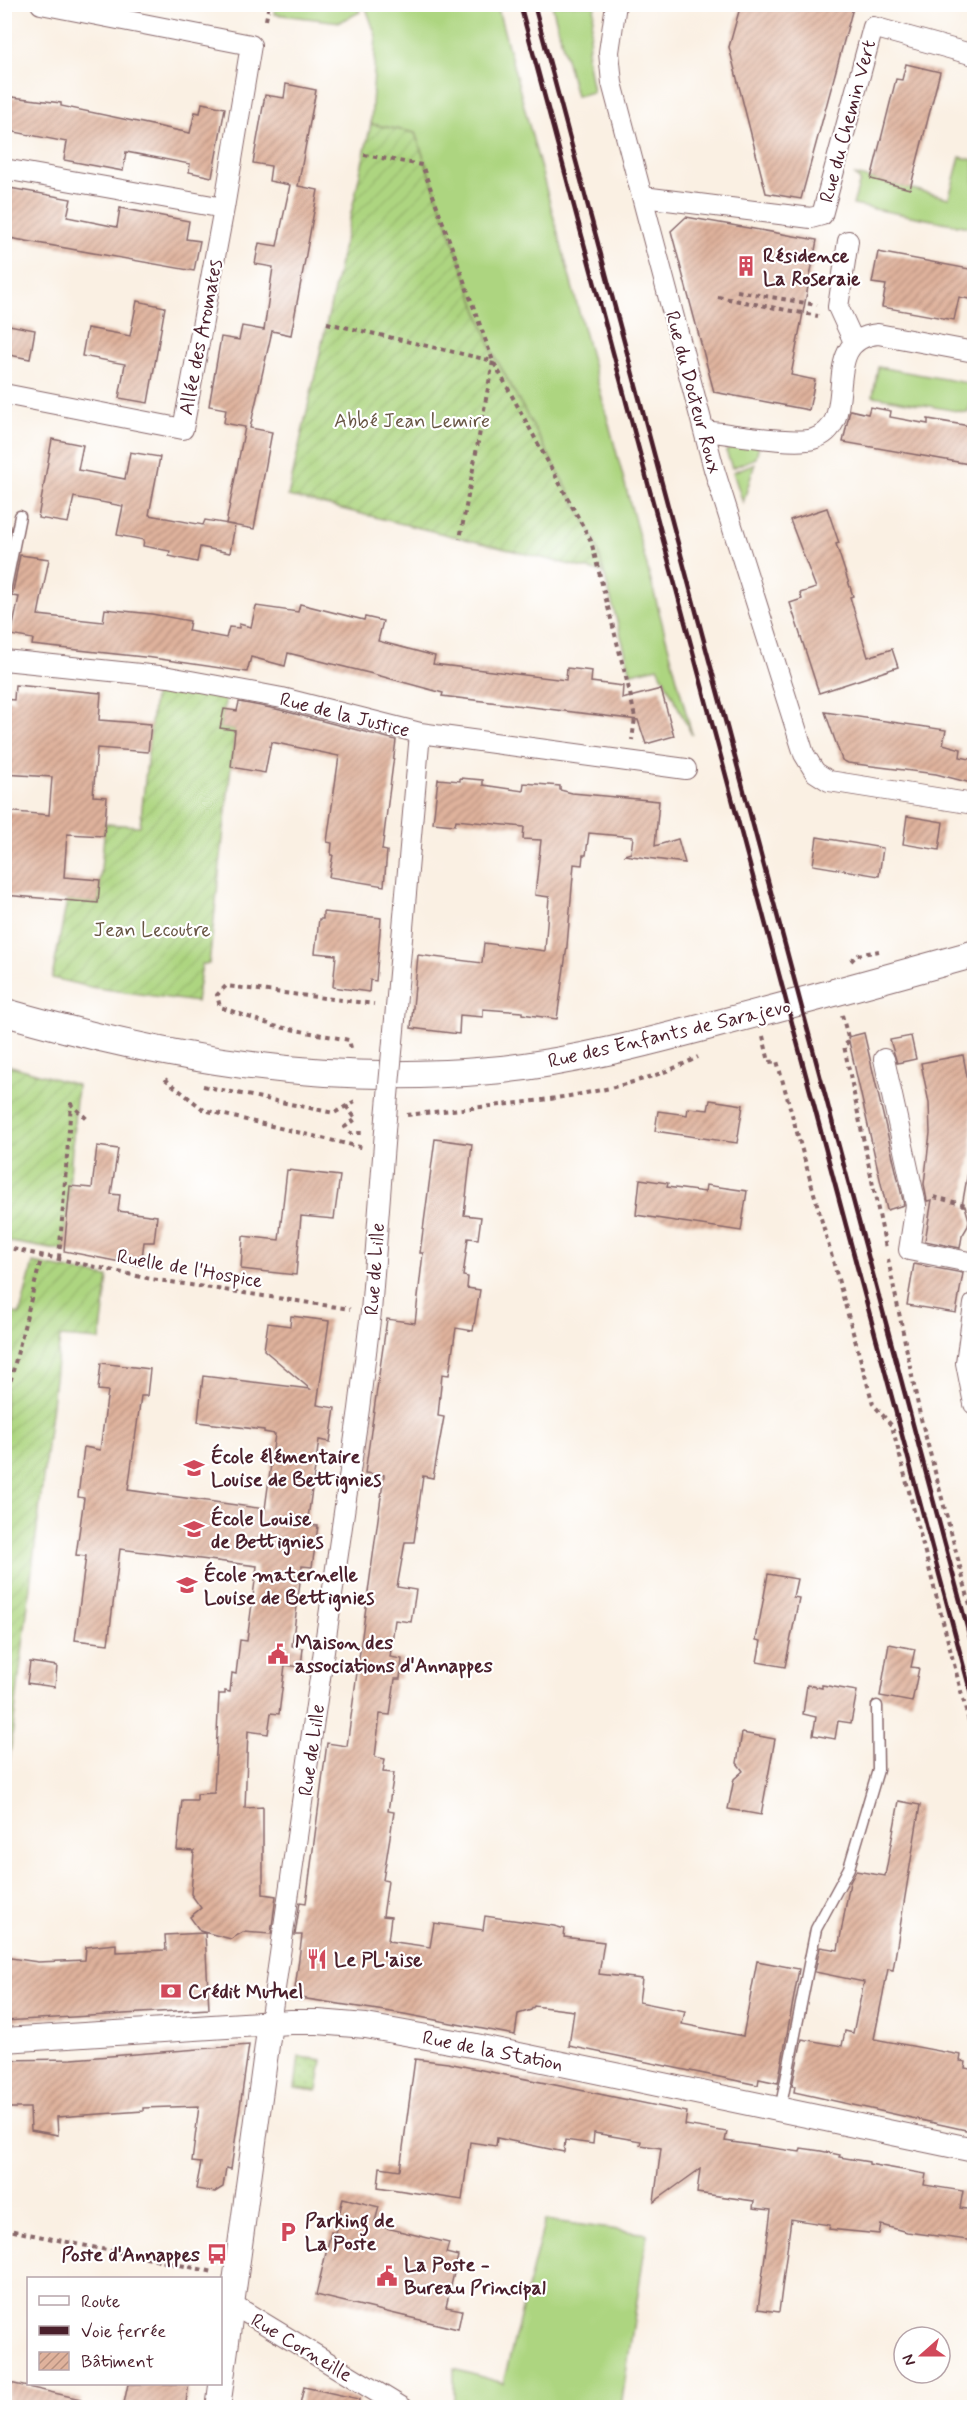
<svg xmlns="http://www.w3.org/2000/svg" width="979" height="2412" viewBox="0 0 979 2412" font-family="Mynerve,sans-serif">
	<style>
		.grass { fill: #add580; stroke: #7c7a56; stroke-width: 1.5 }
		.park { fill: url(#park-dots); stroke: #7c7a56; stroke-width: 1.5 }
		.garden { fill: url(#garden-furrows); stroke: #7c7a56; stroke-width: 1.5 }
		.building { fill: url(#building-hatch) }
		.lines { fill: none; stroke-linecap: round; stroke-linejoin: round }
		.service-casing { stroke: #88686b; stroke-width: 13 }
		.minor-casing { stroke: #88686b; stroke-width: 22 }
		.tertiary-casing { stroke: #88686b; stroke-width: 26 }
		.secondary-casing { stroke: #88686b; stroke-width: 29 }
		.path { stroke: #88686b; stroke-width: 4; stroke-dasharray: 4.5 4.5; stroke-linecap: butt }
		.service { stroke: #fff; stroke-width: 10 }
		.minor { stroke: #fff; stroke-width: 20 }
		.tertiary { stroke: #fff; stroke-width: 24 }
		.secondary { stroke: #fff; stroke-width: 27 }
		.rail { stroke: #4a1f2b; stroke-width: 4.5 }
		.minor-bridge-casing { stroke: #88686b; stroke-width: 22; stroke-linecap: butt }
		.minor-bridge { stroke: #fff; stroke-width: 20 }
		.labels { text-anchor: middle; stroke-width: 4.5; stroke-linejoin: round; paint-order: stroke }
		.street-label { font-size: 20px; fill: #4a1f2b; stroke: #fff }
		.poi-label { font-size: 20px; font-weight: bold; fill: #4a1f2b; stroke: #fff; text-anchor: start }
		.park-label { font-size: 20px; fill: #685644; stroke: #fff }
	</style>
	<defs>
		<pattern id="park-dots" width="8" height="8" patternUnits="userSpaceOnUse" patternTransform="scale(1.5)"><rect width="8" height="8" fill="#add580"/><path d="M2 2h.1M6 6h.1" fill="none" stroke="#96b66f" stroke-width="1.8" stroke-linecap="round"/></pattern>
		<pattern id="garden-furrows" width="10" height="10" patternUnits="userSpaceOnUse" patternTransform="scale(1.5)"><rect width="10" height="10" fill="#add580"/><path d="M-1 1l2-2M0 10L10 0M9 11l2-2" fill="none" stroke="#96b66f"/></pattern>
		<pattern id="building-hatch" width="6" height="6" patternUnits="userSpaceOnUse" patternTransform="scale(1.5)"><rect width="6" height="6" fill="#dfb29c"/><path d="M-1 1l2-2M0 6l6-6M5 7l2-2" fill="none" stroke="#b7907f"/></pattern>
	</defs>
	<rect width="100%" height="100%" fill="#fff"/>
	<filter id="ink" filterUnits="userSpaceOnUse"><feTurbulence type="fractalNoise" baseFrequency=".0167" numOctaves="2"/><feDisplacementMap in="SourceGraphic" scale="12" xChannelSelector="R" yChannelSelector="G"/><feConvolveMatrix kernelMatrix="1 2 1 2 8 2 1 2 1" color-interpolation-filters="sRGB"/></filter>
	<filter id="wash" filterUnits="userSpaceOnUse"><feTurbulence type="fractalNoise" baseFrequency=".008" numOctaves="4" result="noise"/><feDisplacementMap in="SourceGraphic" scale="24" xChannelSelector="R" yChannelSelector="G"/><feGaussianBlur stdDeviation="1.35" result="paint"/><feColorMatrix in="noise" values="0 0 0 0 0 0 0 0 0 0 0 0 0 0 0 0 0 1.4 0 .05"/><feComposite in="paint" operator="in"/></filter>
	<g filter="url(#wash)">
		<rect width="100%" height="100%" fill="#faf0e3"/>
		<path class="grass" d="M276,4L357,5L360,12L340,22L274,14Z
			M365,5H497L692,735L658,667L631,673L595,540L492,351L415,133L371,124L376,36Z
			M552,5H595L587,57L593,92L576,96Z
			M960,157L974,160V228L853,205L860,181L855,175L949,198Z
			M878,367L973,384L968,413L873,396Z
			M735,444H759L756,458L732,468L726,451Z
			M755,463L743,503L733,472Z
			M545,2220L647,2234L621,2407H454V2369L503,2383Z"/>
		<path class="park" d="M299,2057L322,2060L317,2091L295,2088Z"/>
		<path class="garden" d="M371,124L415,133L492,351L595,540L604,573L288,496Z
			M155,688L226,697L220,728L235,730L209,964H202L196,1002L90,987L52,978L67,900L98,903L105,824L140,826Z
			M4,1064L77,1085L64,1251L5,1241Z
			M33,1263L108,1277L100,1340L60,1337L5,1795V1312L20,1314Z"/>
		<g id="blocks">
			<path class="building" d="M741,4H854L801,199L766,193L729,47Z
				M906,64L940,72L910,189L871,179L896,79L902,80Z
				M286,84L316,90L298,186L318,190L291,335L272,331L250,428L272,432L254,529L226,524L245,427L224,423L226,409L209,406L221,337L239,340L242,326L264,330L273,267L255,264L257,253L259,243L277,246L290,185L269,181L271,166L253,163L265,95L284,98Z
				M4,96L61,103V106L190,133L195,112L200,113L202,103L225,108L212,177L189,172L190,164L126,152L123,171L64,160L67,142L4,130Z
				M4,187L71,199L67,217L117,227L120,208L189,221L186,239L200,241L194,271L4,237Z
				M686,217L817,240L791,375L815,380L809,410L714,392L671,231Z
				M878,252L975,270V300L959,297L954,320L882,307L886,285L872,283Z
				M137,301L165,307L148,403L119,398L125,364L82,356L87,328L130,336Z
				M4,324L35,330L30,359L4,354Z
				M870,407L891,411L890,417L928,424V419L975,427V465L843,442L850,410L868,414Z
				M52,439L83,445L78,470L125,479L130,452L160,457L149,515L203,525L205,520L235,525L230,553L200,547L197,562L169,556L170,551L143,546L144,540L117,535L123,506L74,497L68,523L38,518Z
				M827,508L839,543L836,544L853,596L850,597L868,657L892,649L898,667L819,693L790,603L802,599L800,593L816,588L790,520Z
				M20,555L49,559L38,615L103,622L105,609L152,614L190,621L188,631L226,638L229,627L239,628V624L251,627L256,606L298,612L300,604L364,620L365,617L383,621L378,641L435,656L433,664L566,680L567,668L592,671L591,682L623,686L622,699L661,689L674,736L646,744L638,720L442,696L443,693L373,674L288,653L285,666L251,657L247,672L153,658L32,645L33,639L11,635L19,597L12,596Z
				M15,685L101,693L99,720L151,724L148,752L97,748L93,796L107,797L104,836L67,834L64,877L100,880L98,903L4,895V811L49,815L52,777L4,774V699L14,700Z
				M239,702L276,709L396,740L382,850L387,851L384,886L329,877L333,855H331L332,843L327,842L339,756L271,742L265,773L231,767L235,730L220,728L224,709L237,711Z
				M825,712L946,730L943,744L961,749L960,757L975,760V784L936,774L848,763L842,760Z
				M460,778L483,780V785L523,791L524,783L560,786V790L572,793L659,801L655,846L678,839L685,863L624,855L631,853L633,837L589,833L586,855H583L582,865L574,864L567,946L557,1019L522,1014V1012L483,1009V1017L460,1015L459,1034L411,1028L418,955L482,963L484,943L545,951L549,897L535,895L541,840L523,839L524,827L456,820L455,825L433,823L438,779L460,781Z
				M907,816L943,822L939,850L903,844Z
				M817,837L883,848L879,876L813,865Z
				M323,912L381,918L376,981L370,980L369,992L333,987L336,955L315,953L319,919H323Z
				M864,1033L904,1205L887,1210L848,1037Z
				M911,1036L916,1059L897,1063L890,1040Z
				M963,1055L971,1097L972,1149L962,1206H965L969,1220L968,1226L962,1236L960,1248L925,1241L932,1200L927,1201L924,1184L930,1133L929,1103L921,1063Z
				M710,1100L743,1105L737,1143L655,1131L658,1111L687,1115L688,1108L708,1110Z
				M435,1139L472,1144L464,1215L481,1217L478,1239L468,1238L463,1276L468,1277L467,1288L480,1290L473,1331L456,1328L449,1375L442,1374L438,1416L444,1417L433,1478L423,1476L414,1542H405L397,1587L416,1590L411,1622L395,1620L390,1657L402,1659L400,1679H395L390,1715L380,1714L375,1757L385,1759L383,1772L394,1773L388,1811L394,1812L383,1880L388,1881L383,1916L391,1917L388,1941L430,1947L434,1923L483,1930L485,1916L554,1926L565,1929L564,1937L604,1942L599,1974L642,1979L639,2002L685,2011L682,2024L743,2036L757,1961L799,1969L778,2083L759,2079L758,2085L569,2046L574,2011L534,2006L531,2010L518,2014L515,2035L404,2014L294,1997L302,1935H295L300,1902L306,1903L327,1743L347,1746L384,1475L365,1473L387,1319L415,1323L423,1253H420Z
				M97,1146L118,1149L111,1194L120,1195L118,1211L157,1216L154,1242H144L141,1266L64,1251L70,1186L92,1188Z
				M287,1170L340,1176L334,1219L301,1216L296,1275L241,1269L243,1236L279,1240Z
				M640,1179L668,1183L667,1187L705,1192L706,1185L747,1191L741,1231L636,1215Z
				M914,1264L963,1273L956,1313L907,1305Z
				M291,1316L329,1321L317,1405L335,1408L330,1442L319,1440L307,1525L318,1526L312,1567L302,1566L292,1646L303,1648L301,1667L285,1665L279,1714L271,1713L268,1734L248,1731L245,1808L263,1807V1894L276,1896L271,1934L243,1932L231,1939L200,1931L190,1917L201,1908L191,1894L194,1851L177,1850L182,1800H197V1794L214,1793L219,1694H225V1691L230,1692L232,1673L236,1674L240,1640L247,1641L257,1566L120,1549L108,1644L75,1640L86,1556L76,1555L84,1498L78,1497L84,1447L100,1450L108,1391L98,1390L101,1363L150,1369L147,1396H141L128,1490L265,1509L275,1434L264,1432V1430L198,1422L203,1376L310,1389L264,1350L268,1323L290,1326Z
				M768,1574L797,1579L793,1597L799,1598L785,1667L757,1662L761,1641L756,1640Z
				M889,1644L915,1649L911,1667L919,1668L912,1702L880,1696Z
				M30,1662L57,1666L55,1687L27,1683Z
				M807,1685L822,1688V1685L857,1691L851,1723L838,1721L835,1739L813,1735L816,1717L803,1714Z
				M742,1733L775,1739L761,1815L728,1809L734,1779L743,1771L737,1763Z
				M899,1801L920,1805L893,1970L888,1969L874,2039L961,2055L960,2061L966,2062L965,2068L975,2070V2132L794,2092L795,2086H792L802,2039L842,2046L845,2031L853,2033L864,1982L815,1972L820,1947L838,1950L850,1882L856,1871L885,1876Z
				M205,1933L209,2009L4,2021V1957L38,1962L85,1960L86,1947L116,1944V1952L166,1950L165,1935Z
				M249,2045L231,2169L226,2168L223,2187L215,2192L196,2189L201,2163L192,2162L199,2106L143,2108V2111L57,2117L58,2135L31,2130L30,2108H4V2060L72,2059Z
				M415,2059L448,2063L687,2112L685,2125L727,2132L725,2141L800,2152L801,2148L821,2151L840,2155L839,2157L869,2162V2164L926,2174L924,2185L963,2191L960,2208L975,2210V2241L907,2232L881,2225L879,2234L829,2229L830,2225L791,2219L779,2312L758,2309L771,2210L753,2208L754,2201L697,2193L700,2169L654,2202L661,2148L640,2145L641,2141L594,2133L593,2144L565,2140L564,2152L497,2138L496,2146L470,2142L462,2200L378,2187L380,2167L400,2170Z
				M343,2198L379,2207L374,2225L449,2243L446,2253L458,2256L446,2307L462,2310L458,2329L316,2295L331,2232L335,2233Z
				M10,2383L81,2399L80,2408H4Z
				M128,2384H189L185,2408H123Z
				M304,2387L359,2399L358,2408H299Z"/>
		</g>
	</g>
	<g filter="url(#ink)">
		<use href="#blocks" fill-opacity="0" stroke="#88686b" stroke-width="1.5"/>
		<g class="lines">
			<g class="service-casing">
				<path id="service" d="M4,596L20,516
					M780,2110L816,1929L849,1868L878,1770L877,1706"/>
			</g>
			<g class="minor-casing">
				<path id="minor" d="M41,4L251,45L224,208
					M616,4L609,52L612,83L714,469L804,754L815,772L829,781L974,804
					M4,169L224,208L183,429L4,394
					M643,197L811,218L822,215L873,27L974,55
					M848,241L838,307L854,342
					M704,431C728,433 793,445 813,439C864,424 815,340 878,334L974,352
					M4,660L169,677L282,698L420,733L686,769
					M395,1019L420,733
					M884,1059L916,1205L909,1250L974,1263
					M974,1304L966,1363L974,1404
					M270,2023L359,1409L371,1312L386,1118
					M232,2304L403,2408"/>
			</g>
			<g class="tertiary-casing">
				<path id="tertiary" d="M4,2040L291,2022H318L366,2026L471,2045L974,2150
					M218,2408L270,2023"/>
			</g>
			<g class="secondary-casing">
				<path id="secondary" d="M4,1012C170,1060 323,1086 496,1070C574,1062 649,1042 724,1022C808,1000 891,977 974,954"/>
			</g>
			<path class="path" d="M266,20L269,4
				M364,155L422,165L493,361L591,541L630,693L635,718L632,740
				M737,291L817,305
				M718,297L818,316
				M327,323L493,361L460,539
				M851,961L857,955L879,951
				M842,1015L849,1041L844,1046L886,1248
				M763,1036L769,1062L777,1061L873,1404L892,1426L974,1741
				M351,1048L349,1040L274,1026L220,1007L217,995L226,986L374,1004
				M165,1079L204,1110L364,1148
				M203,1086L334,1113L357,1100
				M346,1106L356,1119L345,1127L350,1133H363
				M407,1115C503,1103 612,1101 698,1057
				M934,1197L974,1207
				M4,1247L151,1279L350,1309
				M59,1258L71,1104L87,1119
				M888,1259L920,1415L974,1620
				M4,1407L42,1255
				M4,2229L214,2272"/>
			<use href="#service" class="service"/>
			<use href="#minor" class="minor"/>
			<use href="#tertiary" class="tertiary"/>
			<use href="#secondary" class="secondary"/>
			<path class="rail" d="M520,4L974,1705
				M534,4L974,1653"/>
			<g class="minor-bridge-casing">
				<path id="minor-bridge" d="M386,1118L395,1019"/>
			</g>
			<use href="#minor-bridge" class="minor-bridge"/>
		</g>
	</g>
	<defs>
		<g id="building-bare" transform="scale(1.62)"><path d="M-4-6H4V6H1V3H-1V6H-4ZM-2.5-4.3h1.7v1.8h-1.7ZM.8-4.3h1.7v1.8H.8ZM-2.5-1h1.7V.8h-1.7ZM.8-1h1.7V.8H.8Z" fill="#d1495b" stroke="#fff" stroke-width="2.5" paint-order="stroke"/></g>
		<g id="school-bare" transform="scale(1.62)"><path d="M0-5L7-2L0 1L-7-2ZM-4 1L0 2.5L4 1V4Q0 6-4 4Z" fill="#d1495b" stroke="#fff" stroke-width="2.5" paint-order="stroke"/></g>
		<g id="civic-bare" transform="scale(1.62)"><path d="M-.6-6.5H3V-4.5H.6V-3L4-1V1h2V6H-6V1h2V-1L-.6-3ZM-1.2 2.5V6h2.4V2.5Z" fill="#d1495b" stroke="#fff" stroke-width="2.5" paint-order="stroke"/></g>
		<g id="restaurant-bare" transform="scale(1.62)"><path d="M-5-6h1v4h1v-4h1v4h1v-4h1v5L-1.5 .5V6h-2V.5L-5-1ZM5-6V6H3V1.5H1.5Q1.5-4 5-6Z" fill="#d1495b" stroke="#fff" stroke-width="2.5" paint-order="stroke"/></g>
		<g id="bank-bare" transform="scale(1.62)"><path d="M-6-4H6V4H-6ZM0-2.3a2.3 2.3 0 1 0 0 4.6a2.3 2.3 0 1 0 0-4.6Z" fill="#d1495b" stroke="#fff" stroke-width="2.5" paint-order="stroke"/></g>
		<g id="parking-bare" transform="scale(1.62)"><path d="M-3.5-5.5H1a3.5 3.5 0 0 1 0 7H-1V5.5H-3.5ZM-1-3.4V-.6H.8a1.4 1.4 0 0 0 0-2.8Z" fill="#d1495b" stroke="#fff" stroke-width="2.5" paint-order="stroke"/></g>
		<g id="bus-bare" transform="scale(1.62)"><path d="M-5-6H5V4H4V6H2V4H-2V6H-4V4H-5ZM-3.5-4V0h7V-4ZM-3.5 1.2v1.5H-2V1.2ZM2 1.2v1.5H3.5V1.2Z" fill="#d1495b" stroke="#fff" stroke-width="2.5" paint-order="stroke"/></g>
	</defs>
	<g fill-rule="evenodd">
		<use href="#building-bare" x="746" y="266"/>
		<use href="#school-bare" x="194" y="1468"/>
		<use href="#school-bare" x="194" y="1529"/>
		<use href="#school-bare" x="187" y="1585"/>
		<use href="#civic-bare" x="278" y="1654"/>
		<use href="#restaurant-bare" x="317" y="1959"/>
		<use href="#bank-bare" x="171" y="1991"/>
		<use href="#parking-bare" x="288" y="2232"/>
		<use href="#bus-bare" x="217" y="2254"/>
		<use href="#civic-bare" x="387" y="2276"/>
	</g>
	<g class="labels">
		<g class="street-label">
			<text transform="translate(847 121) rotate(-75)" y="7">Rue du Chemin Vert</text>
			<text transform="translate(200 337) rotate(-79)" y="7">Allée des Aromates</text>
			<text transform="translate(694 392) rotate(75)" y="7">Rue du Docteur Roux</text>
			<text transform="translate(345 714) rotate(14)" y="7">Rue de la Justice</text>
			<text transform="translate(669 1033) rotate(-13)" y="7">Rue des Enfants de Sarajevo</text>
			<text transform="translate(190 1268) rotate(10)" y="7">Ruelle de l'Hospice</text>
			<text transform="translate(374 1269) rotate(-86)" y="7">Rue de Lille</text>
			<text transform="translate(311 1750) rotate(-82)" y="7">Rue de Lille</text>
			<text transform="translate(493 2050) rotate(11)" y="7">Rue de la Station</text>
			<text transform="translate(302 2347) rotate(31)" y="7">Rue Corneille</text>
		</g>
		<g class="poi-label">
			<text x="763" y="262">Résidence<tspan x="763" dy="23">La Roseraie</tspan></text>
			<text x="211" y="1463">École élémentaire<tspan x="211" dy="23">Louise de Bettignies</tspan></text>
			<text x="211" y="1525">École Louise<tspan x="211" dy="23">de Bettignies</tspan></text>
			<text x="204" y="1581">École maternelle<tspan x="204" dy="23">Louise de Bettignies</tspan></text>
			<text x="295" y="1649">Maison des<tspan x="295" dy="23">associations d'Annappes</tspan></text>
			<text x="334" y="1966">Le PL'aise</text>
			<text x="188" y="1998">Crédit Mutuel</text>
			<text x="305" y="2227">Parking de<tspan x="305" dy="23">La Poste</tspan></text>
			<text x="200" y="2261" text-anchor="end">Poste d'Annappes</text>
			<text x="404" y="2271">La Poste -<tspan x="404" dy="23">Bureau Principal</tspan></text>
		</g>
		<g class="park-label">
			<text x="412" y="427">Abbé Jean Lemire</text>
			<text x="152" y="936">Jean Lecoutre</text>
		</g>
	</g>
	<rect width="979" height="2412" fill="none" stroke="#fff" stroke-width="24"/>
	<rect x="27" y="2277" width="195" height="108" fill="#ffffff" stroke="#b7a5aa" stroke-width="1.5"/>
	<rect x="39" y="2296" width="30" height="9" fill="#ffffff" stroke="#b7a5aa" stroke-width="1.5"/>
	<text x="81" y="2307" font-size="18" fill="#4a1f2b">Route</text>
	<rect x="39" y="2326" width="30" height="9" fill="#4a1f2b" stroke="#b7a5aa" stroke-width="1.5"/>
	<text x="81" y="2337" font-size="18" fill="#4a1f2b">Voie ferrée</text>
	<rect x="39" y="2352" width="30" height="18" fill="url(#building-hatch)" stroke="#b7a5aa" stroke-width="1.5"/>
	<text x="81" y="2367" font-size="18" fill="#4a1f2b">Bâtiment</text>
	<g transform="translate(922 2355) rotate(249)"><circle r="28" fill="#ffffff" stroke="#b7a5aa" stroke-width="1.5"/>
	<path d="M0-4.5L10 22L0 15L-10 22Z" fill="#d1495b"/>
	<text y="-9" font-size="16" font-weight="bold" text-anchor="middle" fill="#4a1f2b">N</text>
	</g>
</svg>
